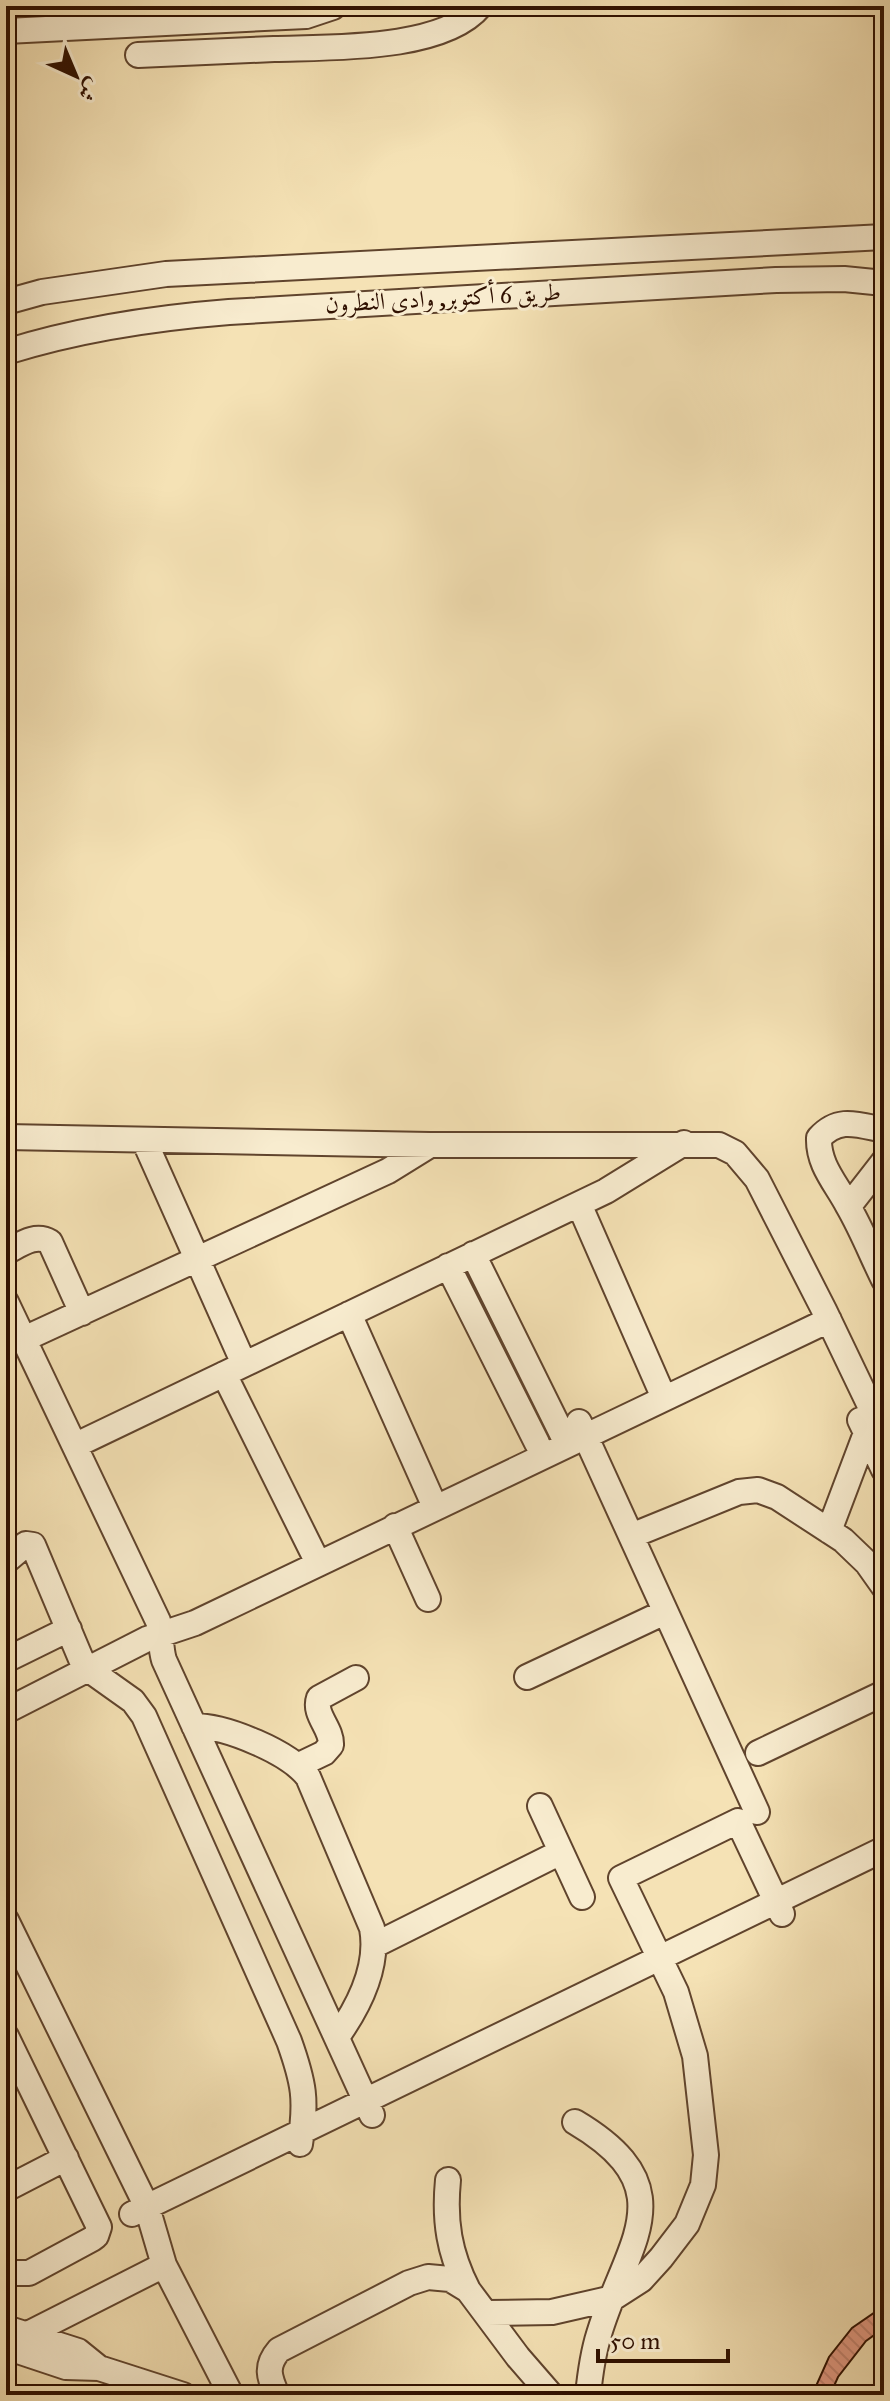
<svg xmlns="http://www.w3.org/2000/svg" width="890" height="2401" viewBox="0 0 890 2401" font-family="'IM FELL Great Primer',Amiri,serif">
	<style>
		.building { fill: url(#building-back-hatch); stroke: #2f1000; stroke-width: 2 }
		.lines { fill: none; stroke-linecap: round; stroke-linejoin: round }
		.minor-casing { stroke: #60442d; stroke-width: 28 }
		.minor { stroke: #f8eccf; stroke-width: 24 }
		.labels { text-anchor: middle; stroke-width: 6; stroke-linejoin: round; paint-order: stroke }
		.street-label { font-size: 24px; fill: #2f1000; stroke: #f8eccf }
	</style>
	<defs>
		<pattern id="building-back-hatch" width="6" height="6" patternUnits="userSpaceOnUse" patternTransform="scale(2)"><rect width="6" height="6" fill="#e49b84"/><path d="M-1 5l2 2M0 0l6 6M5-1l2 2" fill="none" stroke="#c48470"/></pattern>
	</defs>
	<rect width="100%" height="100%" fill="#f5e2b5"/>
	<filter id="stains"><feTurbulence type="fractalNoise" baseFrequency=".0025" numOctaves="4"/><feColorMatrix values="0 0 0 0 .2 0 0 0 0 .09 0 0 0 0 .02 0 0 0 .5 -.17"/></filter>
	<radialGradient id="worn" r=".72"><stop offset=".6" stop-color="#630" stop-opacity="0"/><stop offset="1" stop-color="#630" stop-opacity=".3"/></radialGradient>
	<path class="building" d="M884,2306V2328L866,2341L838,2377L830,2395H812L829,2357L852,2328Z"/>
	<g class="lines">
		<g class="minor-casing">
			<path id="minor" d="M6,31L306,16L333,7
				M138,55C184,53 229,51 274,49C329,47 443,51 480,6
				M6,302L42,292L166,274L884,237
				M6,352C79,329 153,318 229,312L776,280L844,279L884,283
				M884,1130C858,1125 839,1116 819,1138C818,1165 836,1183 848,1206C862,1230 872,1256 884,1280
				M6,1137L430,1145H719L735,1153L757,1179L824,1310L884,1435
				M144,1140L244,1364
				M579,1204L664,1398
				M849,1206L884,1161
				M6,1252C20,1245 35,1233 50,1242L82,1313
				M473,1254L567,1444
				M448,1266L537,1443
				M6,1302L158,1621C162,1634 160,1647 164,1660L372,2115
				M349,1314L435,1507
				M24,1339L388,1171L430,1145
				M224,1374L318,1563
				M860,1420L884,1470
				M579,1422L757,1812
				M76,1445L606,1191L684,1143
				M395,1526L428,1599
				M829,1531L866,1433
				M631,1536L739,1492L758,1490L777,1497L843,1540L867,1563L884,1587
				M6,1561L26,1544L33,1545L81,1659L88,1669L133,1701L144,1716L289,2041C304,2083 307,2100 300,2144
				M6,1660L69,1629
				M527,1677L665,1612
				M6,1711L147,1639L195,1623L829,1320
				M194,1726C226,1726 289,1752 308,1777L372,1928C379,1966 359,2006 337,2037
				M758,1753L884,1693
				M299,1765L324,1753L331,1745C332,1728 313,1715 319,1698L356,1678
				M540,1806L582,1897
				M6,1920L147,2207L164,2265L231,2395
				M375,1945L561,1852
				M6,2036L99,2227L96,2236L92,2239L29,2273H6
				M575,2122C688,2189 626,2243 599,2334C593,2353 590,2375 588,2395
				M448,2180C444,2221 449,2253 468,2290
				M6,2189L66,2158
				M132,2214L884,1849
				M487,2313L552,2312L613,2298L641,2280L661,2258L687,2224L703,2185L706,2155L695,2056L676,1992L621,1878L738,1821L782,1914
				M6,2328L78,2351L99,2368
				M26,2335L164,2265
				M6,2347L66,2367L99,2368L183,2395
				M277,2395C269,2377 265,2366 279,2350L409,2283L428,2277L450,2279L468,2290L518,2357L551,2395"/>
		</g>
		<use href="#minor" class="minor"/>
	</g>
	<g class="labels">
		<g class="street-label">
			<text transform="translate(443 298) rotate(-3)" y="8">طريق 6 أكتوبر, وادى النطرون</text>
		</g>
	</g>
	<rect width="890" height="2401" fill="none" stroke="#f5e2b5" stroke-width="32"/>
	<rect x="8" y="8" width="874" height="2385" fill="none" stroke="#2f1000" stroke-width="4"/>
	<rect x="16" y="16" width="858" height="2369" fill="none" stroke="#2f1000" stroke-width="2"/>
	<g transform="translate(76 76) rotate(136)" stroke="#f8eccf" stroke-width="6" paint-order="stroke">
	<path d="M0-6L14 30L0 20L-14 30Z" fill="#2f1000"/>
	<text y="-12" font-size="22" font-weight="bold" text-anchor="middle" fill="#2f1000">ش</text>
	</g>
	<path d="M598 2349v12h130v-12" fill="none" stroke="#2f1000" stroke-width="4"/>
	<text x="610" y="2349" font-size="24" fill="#2f1000" stroke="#f8eccf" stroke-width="6" paint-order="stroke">50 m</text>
	<rect width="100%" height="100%" filter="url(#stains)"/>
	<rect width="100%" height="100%" fill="url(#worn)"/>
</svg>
